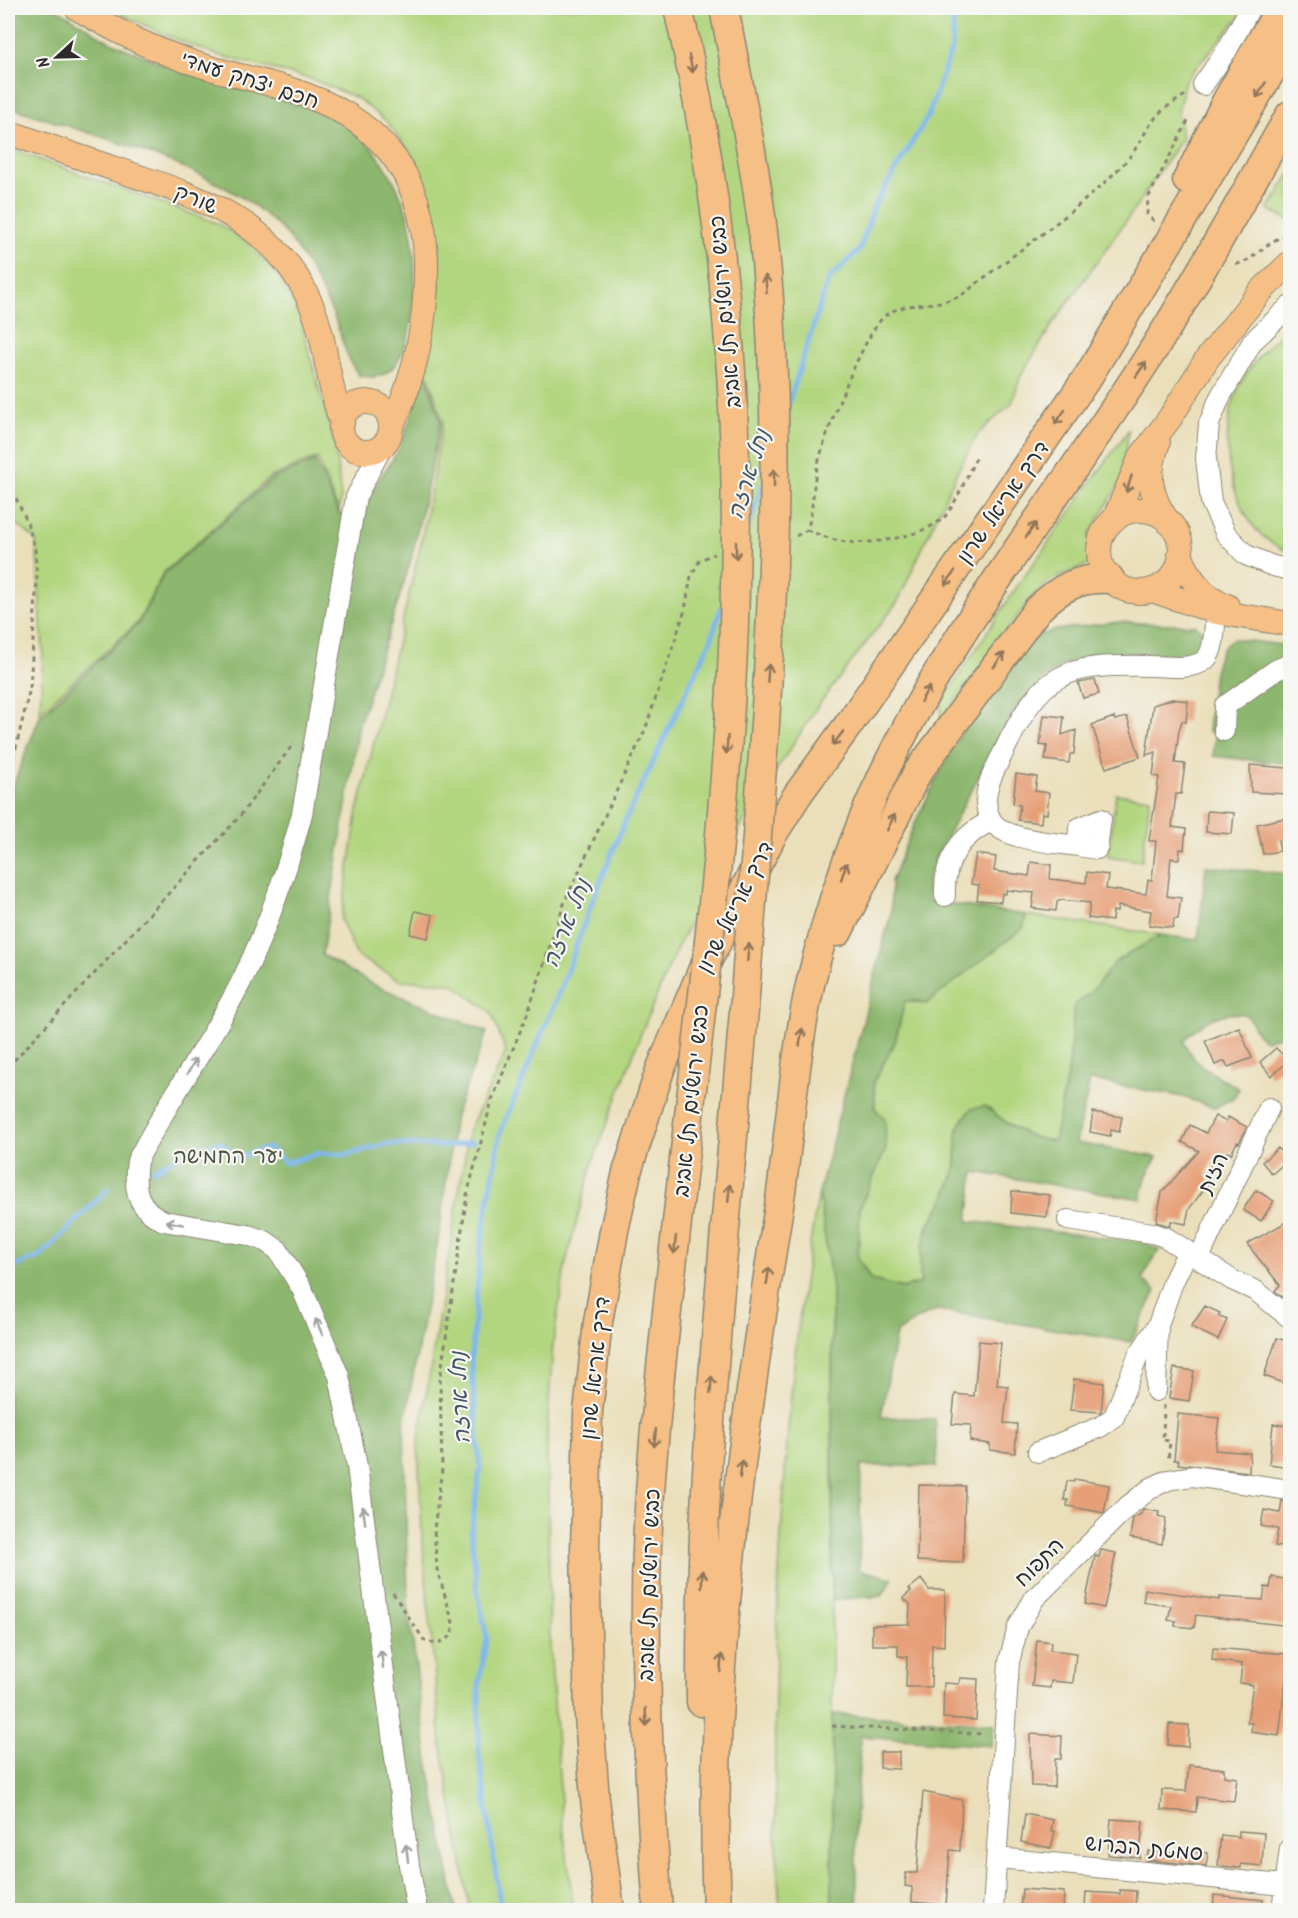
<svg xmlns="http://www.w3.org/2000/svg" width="1298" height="1918" viewBox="0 0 1298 1918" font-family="Kalam,'Playpen Sans Hebrew',sans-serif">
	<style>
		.green { fill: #b2d67f; stroke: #6e8055; stroke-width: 1.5 }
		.forest { fill: #8db76e; stroke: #5c714c; stroke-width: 1.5 }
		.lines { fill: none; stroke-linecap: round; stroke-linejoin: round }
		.stream { stroke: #7db6ee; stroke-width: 5 }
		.building { fill: #e69f77 }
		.minor-casing { stroke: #8a8572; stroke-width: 22 }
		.major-casing { stroke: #8a8572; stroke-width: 26 }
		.highway-casing { stroke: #8a8572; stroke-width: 31 }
		.path { stroke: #8a8572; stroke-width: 3; stroke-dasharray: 4.5 4.5; stroke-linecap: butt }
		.minor { stroke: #fff; stroke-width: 20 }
		.major { stroke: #f5bf86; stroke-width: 24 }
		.highway { stroke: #f5bf86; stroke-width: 28 }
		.highway-bridge-casing { stroke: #8a8572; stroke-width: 31; stroke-linecap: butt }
		.highway-bridge { stroke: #f5bf86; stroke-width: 28 }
		.oneway { stroke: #907558 }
		.oneway2 { stroke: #a0a0a0 }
		.labels { text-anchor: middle; stroke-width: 4.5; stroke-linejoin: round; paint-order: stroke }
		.street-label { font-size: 21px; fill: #2b2b2b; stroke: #f6f6f2 }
		.park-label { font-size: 21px; fill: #4d5640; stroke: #f6f6f2 }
		.water-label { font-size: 22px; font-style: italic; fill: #456; stroke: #f6f6f2 }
	</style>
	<rect width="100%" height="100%" fill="#f6f6f2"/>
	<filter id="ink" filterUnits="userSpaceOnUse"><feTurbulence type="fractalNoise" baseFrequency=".0167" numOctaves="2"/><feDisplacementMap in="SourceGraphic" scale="12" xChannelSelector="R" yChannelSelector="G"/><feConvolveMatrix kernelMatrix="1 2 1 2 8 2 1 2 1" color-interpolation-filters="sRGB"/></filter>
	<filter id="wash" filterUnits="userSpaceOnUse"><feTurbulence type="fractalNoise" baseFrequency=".008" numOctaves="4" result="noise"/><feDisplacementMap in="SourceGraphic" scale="24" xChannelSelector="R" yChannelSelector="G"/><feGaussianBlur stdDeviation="1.35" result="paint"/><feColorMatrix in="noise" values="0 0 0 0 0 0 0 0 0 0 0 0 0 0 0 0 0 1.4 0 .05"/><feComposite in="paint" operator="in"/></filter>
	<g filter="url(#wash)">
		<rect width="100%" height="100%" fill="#eadfba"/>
		<path class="green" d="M108,8H1247L1185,80L1178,112L1182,138L1138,204L1052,325L1020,377L1012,403L978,434L958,470L898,601L817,707L744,821L676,950L642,1031L591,1167L566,1262L553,1343L547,1433L550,1646L562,1817L574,1910H470L441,1744L422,1534L418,1445L469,1130L506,1052L491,1012L452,983L399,980L357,956L341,920L357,815L421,543L443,422L427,371L439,290V246L436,222L424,181L410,152L386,121L357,98L311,79L217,55L168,36Z
			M8,148L217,223L250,245L279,277L299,315L335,447L341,497L339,512L317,458L271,477L163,573L138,622L40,712L43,652L36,540L8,517Z
			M1290,174V221L1268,209Z
			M1290,325V553C1275,546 1260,537 1251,523C1223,481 1218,415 1247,373C1258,355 1275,339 1290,325Z
			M1129,429L1121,481L1089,535V564L1049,581L1031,597L941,720V703L1012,594Z
			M1116,794L1150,798L1142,861L1108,856Z
			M1026,915L1161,935L1116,961L1094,990L1074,1006L1069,1066L1054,1141C1025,1139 1007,1124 985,1106L958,1127L955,1172L943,1201L927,1227L921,1283L903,1288L871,1280L858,1258L860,1207L871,1181L875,1108L874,1081L895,1042L905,1001L926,1004L1023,928Z
			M819,1193L832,1288V1910H780C771,1774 774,1640 783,1503C789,1399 799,1296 819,1193Z"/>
		<path class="forest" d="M8,8C21,8 40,4 53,8C69,13 96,36 115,44C150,59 185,73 222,84C263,96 333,106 364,139C384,161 400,189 408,217C418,253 421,350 386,373C378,378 370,377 360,376C345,359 342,335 333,314C322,290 310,267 295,246C243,170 92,137 8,106Z
			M426,374L441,422L411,560L359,725L322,955L372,984L487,1032L455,1115L439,1234L404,1425L408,1604L428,1762L456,1910H8V799L40,716L139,623L164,574L272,479L315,461L339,514L361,517L372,491L400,448Z
			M1118,622L1196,625L1205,635L1204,645L1192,655L1103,653L1071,661L1045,677L1017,706L1004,728L935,859L927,882L928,901L1026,915L1023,928L926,1004L918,1001H905L895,1042L874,1081L875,1108L885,1119L886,1149L860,1207L858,1258L871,1280L903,1288L921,1283C915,1231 939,1219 954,1175C959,1160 955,1143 958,1129C960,1122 967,1115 971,1109L985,1106C1007,1124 1025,1139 1054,1141L1069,1066L1074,1006L1093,990L1116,961L1161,935L1198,940L1206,866L1290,874V1033L1265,1040L1258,1035L1247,1015C1223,1009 1199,1022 1184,1041C1191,1065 1218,1076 1239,1089L1233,1098L1215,1108L1183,1097L1090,1080L1076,1143L1157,1157L1146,1177L1141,1199L974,1172L968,1221L1145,1243L1159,1250L1142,1279L1156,1291L1131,1342L937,1310L915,1320L896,1334L881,1417L935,1419L937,1466H861L859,1570L893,1578L882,1596L833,1600L832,1288L819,1193L891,913V881L913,827L940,772L967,723L1030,639L1055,630Z
			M1234,639L1290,646V764L1213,756L1216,732L1208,731C1211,708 1210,646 1234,639Z
			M832,1714L994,1724L991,1746L861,1736L855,1833L858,1910H832Z"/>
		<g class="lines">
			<path class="stream" d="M786,411L828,280L860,249L874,206L928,116L952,48L953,25L961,8
				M749,525L762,486
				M153,1170L196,1146L205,1147L220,1142L237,1157L269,1148L286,1163L319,1153L346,1155L387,1144L448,1146L473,1142
				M8,1269L41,1256L108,1189
				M501,1910L479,1754V1683L487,1639L477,1589L471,1531L480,1469L471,1361L480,1251L500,1133L558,996L591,905L625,821L711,640L721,608"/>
		</g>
		<g id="blocks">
			<path class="building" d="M1095,680L1099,694L1083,698L1078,683Z
				M1172,699L1188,701L1186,722L1182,721L1179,730L1175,763L1185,764L1181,794H1176L1172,827L1186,829L1184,850L1180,849L1179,859L1171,858L1167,896L1181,898L1178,919H1174L1173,928L1149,925L1151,911L1118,906L1117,912L1113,911L1112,921L1088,918L1090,903L1061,900L1057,902L1056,911L1032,908L1034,893L1006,890V894L1002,893L1001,902L977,900L979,885L971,884L976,854L996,857L994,871L1029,876L1031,862L1051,865L1050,879L1086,883L1087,872L1108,875L1106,889L1146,894L1148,880H1152L1156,841H1149L1159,777L1153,776L1156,752L1146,755L1153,705Z
				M1044,715L1064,717L1062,735L1076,730L1074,754H1070L1069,763L1045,760L1047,746L1040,745Z
				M1114,717L1115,720L1127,717L1140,757L1106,768L1092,725Z
				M1250,765L1288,768L1287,794L1251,792Z
				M1016,774L1037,777L1035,791L1049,793L1047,814L1042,813L1041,823L1018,820L1020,805L1013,804Z
				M1207,811L1234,813L1232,834L1206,832Z
				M1290,817V838L1278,840L1280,851L1263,854L1257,824Z
				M415,911L433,915L428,938L410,934Z
				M1239,1027L1252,1058L1228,1067L1225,1061L1215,1065L1205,1041Z
				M1276,1048L1289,1061L1271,1076L1260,1062Z
				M1093,1112L1122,1117L1119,1132L1111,1130L1110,1136L1090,1132Z
				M1215,1116L1226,1122L1228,1117L1247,1127L1239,1143L1237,1142L1231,1154L1227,1152L1225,1156L1217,1153L1206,1175L1211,1180L1189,1209L1186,1224L1171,1221L1170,1226L1156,1222L1162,1192L1199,1151L1182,1142L1190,1125L1206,1133Z
				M1278,1148L1288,1160L1272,1174L1262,1162Z
				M1256,1190L1274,1201L1261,1221L1243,1210Z
				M1012,1191L1050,1195L1047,1217L1011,1213Z
				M1290,1220V1303L1275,1291L1280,1285L1247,1244Z
				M1205,1306L1220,1313L1218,1316L1227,1320L1218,1340L1191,1327Z
				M1277,1338L1290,1342V1364L1284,1383L1264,1376Z
				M979,1341L1001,1343L997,1385L1008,1386L1004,1423L1017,1424L1015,1453L990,1450V1444L970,1441L971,1425L952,1424L955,1394L974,1396Z
				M1174,1368L1194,1371L1189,1401L1169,1398Z
				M1074,1379L1104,1383L1101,1412L1070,1410Z
				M1178,1414L1219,1418L1215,1450L1250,1453L1249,1472L1178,1464L1179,1460H1174Z
				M1273,1424L1290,1426V1467L1269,1464Z
				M1074,1479L1109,1485L1104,1513L1067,1506L1068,1500H1064L1067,1481L1074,1482Z
				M919,1485L965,1486L963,1563L917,1561Z
				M1282,1501L1290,1502V1548L1275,1546L1278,1529L1261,1526L1264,1510L1280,1513Z
				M1143,1509L1159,1512L1158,1516L1166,1518L1162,1544L1130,1538L1133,1518L1141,1514Z
				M1101,1550L1116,1553L1104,1608L1085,1604L1095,1556L1099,1557Z
				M1272,1577L1290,1580V1626L1196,1615L1194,1628L1175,1626L1176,1621L1168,1620L1171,1606L1143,1602L1145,1589L1219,1600V1597L1263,1600L1265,1587L1270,1588Z
				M921,1579L929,1590H945L944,1646L932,1645L931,1687H906L907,1657L898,1656V1645H872V1625L909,1624L910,1604L903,1598L911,1591L909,1589Z
				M1037,1640L1051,1642L1050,1650L1076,1653L1073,1683L1051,1681L1050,1688L1032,1686Z
				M1213,1648L1289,1654L1279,1736L1251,1732L1252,1723H1247L1253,1685L1240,1683L1242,1664L1212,1660Z
				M960,1678L978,1679L976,1720L943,1718L944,1683L959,1684Z
				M1169,1724L1189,1725L1188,1747L1168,1745Z
				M1030,1734L1062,1736L1061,1759H1055L1054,1787L1031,1786Z
				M880,1752H899V1769L880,1768Z
				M1189,1765L1224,1769V1776L1237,1778L1234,1801L1197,1797L1196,1812L1161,1810L1162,1790L1186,1791Z
				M923,1792L962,1800L960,1851L950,1850L946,1905L912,1902V1887L905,1886L906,1873H917Z
				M1025,1814L1053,1820L1051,1831H1055L1051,1848L1021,1842Z
				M1111,1819L1143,1821L1140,1858L1108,1855Z
				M1239,1831L1264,1833L1262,1866L1241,1864V1868L1218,1866L1221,1835L1239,1837Z
				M1179,1850L1208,1853L1206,1866L1147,1860L1148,1851L1179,1854Z
				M1022,1889L1064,1892L1063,1911H1020Z
				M1120,1890L1136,1891L1135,1911H1110V1907L1085,1906L1086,1892L1120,1894Z
				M1214,1895L1263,1900V1911H1213Z"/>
		</g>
	</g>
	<g filter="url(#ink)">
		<use href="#blocks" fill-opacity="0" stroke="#8a8572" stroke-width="1.5"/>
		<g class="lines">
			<g class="minor-casing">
				<path id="minor" d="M1203,85L1227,50L1250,8
					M1290,306L1253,341L1220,397L1209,424L1206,459L1211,502L1226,534L1246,555L1273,566L1290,570
					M382,447L356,497L302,814C287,871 268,926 243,978C212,1041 169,1098 137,1161C133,1189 137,1209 164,1221L248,1235L265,1241L278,1250L302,1289L339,1376L357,1466L409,1865L417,1910
					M1224,731L1225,706L1276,670L1290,664
					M1101,819L1097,849L1078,846L1079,828Z
					M1078,846C1054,842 1001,841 990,818C979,796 993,773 1003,753C1042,671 1062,664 1152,666C1167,666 1188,670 1202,662C1216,655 1214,626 1216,612
					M945,896C943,861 960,836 991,821
					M1068,1220L1152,1233L1165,1237L1232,1280L1256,1291L1290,1318
					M1199,1258L1269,1108
					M1156,1391L1158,1325L1173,1282L1188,1251
					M1038,1452L1100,1427L1114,1417L1138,1356L1158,1325
					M998,1858L1285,1885
					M993,1910L1009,1662L1018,1627L1034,1599L1128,1506L1151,1488L1168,1480L1193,1476L1290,1490
					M1282,1910L1290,1848"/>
			</g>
			<g class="major-casing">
				<path id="major" d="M77,8C114,30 150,49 191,62C223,73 256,79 288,89C374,115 424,169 426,262C427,320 417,373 392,425
					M8,132C46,146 85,159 124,172C202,198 276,222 311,304C327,342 327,384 342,423
					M341 427a25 25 0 1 1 50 0a25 25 0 1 1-50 0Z
					M1158,442C1147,476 1148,492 1168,522
					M1099 551a41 41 0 1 1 82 0a41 41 0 1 1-82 0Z
					M1115,518L1140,458L1170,418L1207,359L1260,292L1290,263
					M1180,554C1190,580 1201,595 1227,606
					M1152,590L1216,612L1290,624"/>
			</g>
			<g class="highway-casing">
				<path id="highway" d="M1187,180L1227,100L1280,8
					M838,932L917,773L1037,610C1059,588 1079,577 1110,579
					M701,1702C699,1470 725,1241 744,1010
					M610,1910L595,1800L589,1716L585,1551L588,1412L598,1322L614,1231L627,1172L660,1070L702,971L773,834L798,794L849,724L1089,375L1290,40
					M658,1910C649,1789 643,1669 647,1548C652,1427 668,1306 681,1186
					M717,1910C707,1674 742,1439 779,1206C790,1133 794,1058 810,985C828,910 853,836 887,766C958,620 1061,494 1148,358C1199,279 1243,196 1290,115"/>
			</g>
			<path class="path" d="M1154,221L1147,214L1148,198L1190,117
				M1236,264C1254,263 1266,238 1290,235
				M8,482L26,519L35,549L37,579L30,688L8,782
				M807,530C820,535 834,541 847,542C873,545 931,535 947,514C959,497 967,475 977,456
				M796,536L807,530C814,510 812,489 817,468C825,433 858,350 879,322C897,299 931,308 955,298C964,295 973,286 981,280C1028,244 1089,202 1128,159C1140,145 1148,123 1162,111C1170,104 1180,99 1188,93
				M8,1067L240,816L294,743
				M1164,1405L1163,1440L1170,1441L1168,1462
				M393,1593L424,1640L436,1644L450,1637L454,1626L437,1569L434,1529L442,1469L440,1379L467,1195L492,1100L528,1012L565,901L645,730L685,610L691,576L700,560L714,554
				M832,1726L985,1734"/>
			<use href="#minor" class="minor"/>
			<use href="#major" class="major"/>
			<use href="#highway" class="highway"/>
			<g class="highway-bridge-casing">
				<path id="highway-bridge" d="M678,8C722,198 740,391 735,587C731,788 703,987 681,1186
					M724,8C738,82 754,157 763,232C791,488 762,753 744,1010"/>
			</g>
			<use href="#highway-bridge" class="highway-bridge"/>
		</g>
		<defs><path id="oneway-shaft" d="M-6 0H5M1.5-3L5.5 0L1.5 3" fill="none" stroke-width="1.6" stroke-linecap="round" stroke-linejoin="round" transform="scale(1.5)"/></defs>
		<g class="oneway">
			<use href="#oneway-shaft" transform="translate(691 64) rotate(77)"/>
			<use href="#oneway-shaft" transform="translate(1261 90) rotate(121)"/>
			<use href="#oneway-shaft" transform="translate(766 284) rotate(-94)"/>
			<use href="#oneway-shaft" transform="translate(1141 369) rotate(-56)"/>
			<use href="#oneway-shaft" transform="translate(1060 417) rotate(125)"/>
			<use href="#oneway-shaft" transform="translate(774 478) rotate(-90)"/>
			<use href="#oneway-shaft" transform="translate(1129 484) rotate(107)"/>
			<use href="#oneway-shaft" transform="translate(1031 530) rotate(-56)"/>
			<use href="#oneway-shaft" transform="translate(736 550) rotate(90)"/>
			<use href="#oneway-shaft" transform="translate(950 578) rotate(125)"/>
			<use href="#oneway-shaft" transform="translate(999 660) rotate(-53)"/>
			<use href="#oneway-shaft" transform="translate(768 673) rotate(-86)"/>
			<use href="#oneway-shaft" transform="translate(925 694) rotate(-60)"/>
			<use href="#oneway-shaft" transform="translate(838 738) rotate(128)"/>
			<use href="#oneway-shaft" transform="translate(727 745) rotate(94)"/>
			<use href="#oneway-shaft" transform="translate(891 822) rotate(-65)"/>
			<use href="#oneway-shaft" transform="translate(844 871) rotate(-71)"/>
			<use href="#oneway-shaft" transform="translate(748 952) rotate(-86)"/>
			<use href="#oneway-shaft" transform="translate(801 1037) rotate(-81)"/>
			<use href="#oneway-shaft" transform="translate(729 1193) rotate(-85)"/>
			<use href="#oneway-shaft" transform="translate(675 1245) rotate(96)"/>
			<use href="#oneway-shaft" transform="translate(768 1276) rotate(-81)"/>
			<use href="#oneway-shaft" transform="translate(711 1385) rotate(-86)"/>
			<use href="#oneway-shaft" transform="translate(655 1438) rotate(96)"/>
			<use href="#oneway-shaft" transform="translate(741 1469) rotate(-83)"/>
			<use href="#oneway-shaft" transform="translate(702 1579) rotate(-88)"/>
			<use href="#oneway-shaft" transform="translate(721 1663) rotate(-86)"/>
			<use href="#oneway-shaft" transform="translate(646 1717) rotate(88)"/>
		</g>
		<g class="oneway2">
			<use href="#oneway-shaft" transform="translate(192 1066) rotate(-59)"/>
			<use href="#oneway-shaft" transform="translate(175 1223) rotate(-169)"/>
			<use href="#oneway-shaft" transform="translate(319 1327) rotate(-113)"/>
			<use href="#oneway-shaft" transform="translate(364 1515) rotate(-98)"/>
			<use href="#oneway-shaft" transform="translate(382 1659) rotate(-97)"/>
			<use href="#oneway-shaft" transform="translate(407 1853) rotate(-97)"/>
		</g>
	</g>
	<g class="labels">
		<g class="street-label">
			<text transform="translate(250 80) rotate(18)" y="7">חכם יצחק עמדי</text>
			<text transform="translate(196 199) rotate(23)" y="7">שורק</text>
			<text transform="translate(725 312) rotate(-95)" y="7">כביש ירושלים תל אביב</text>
			<text transform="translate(1003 502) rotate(-55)" y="7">דרך אריאל שרון</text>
			<text transform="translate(735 907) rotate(-63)" y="7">דרך אריאל שרון</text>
			<text transform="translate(691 1101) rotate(-84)" y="7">כביש ירושלים תל אביב</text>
			<text transform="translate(1213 1173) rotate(-64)" y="7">הזית</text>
			<text transform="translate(595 1368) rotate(-84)" y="7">דרך אריאל שרון</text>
			<text transform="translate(1039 1562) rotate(-45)" y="7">התפוח</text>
			<text transform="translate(649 1585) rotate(-88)" y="7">כביש ירושלים תל אביב</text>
			<text transform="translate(1144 1848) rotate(5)" y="7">סמטת הברוש</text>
		</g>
		<g class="park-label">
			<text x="228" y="1163">יער החמישה</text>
		</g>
		<g class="water-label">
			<text transform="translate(748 474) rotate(-72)" y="8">נחל ארזה</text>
			<text transform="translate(566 923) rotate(-68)" y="8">נחל ארזה</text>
			<text transform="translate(459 1398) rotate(-93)" y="8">נחל ארזה</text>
		</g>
	</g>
	<rect width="1298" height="1918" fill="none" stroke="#f6f6f2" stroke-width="30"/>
	<g transform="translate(57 57) rotate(248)" stroke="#f6f6f2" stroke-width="4.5" paint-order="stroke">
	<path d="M0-4.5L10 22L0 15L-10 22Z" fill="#2b2b2b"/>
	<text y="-9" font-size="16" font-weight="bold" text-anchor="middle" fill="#2b2b2b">N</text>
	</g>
</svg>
